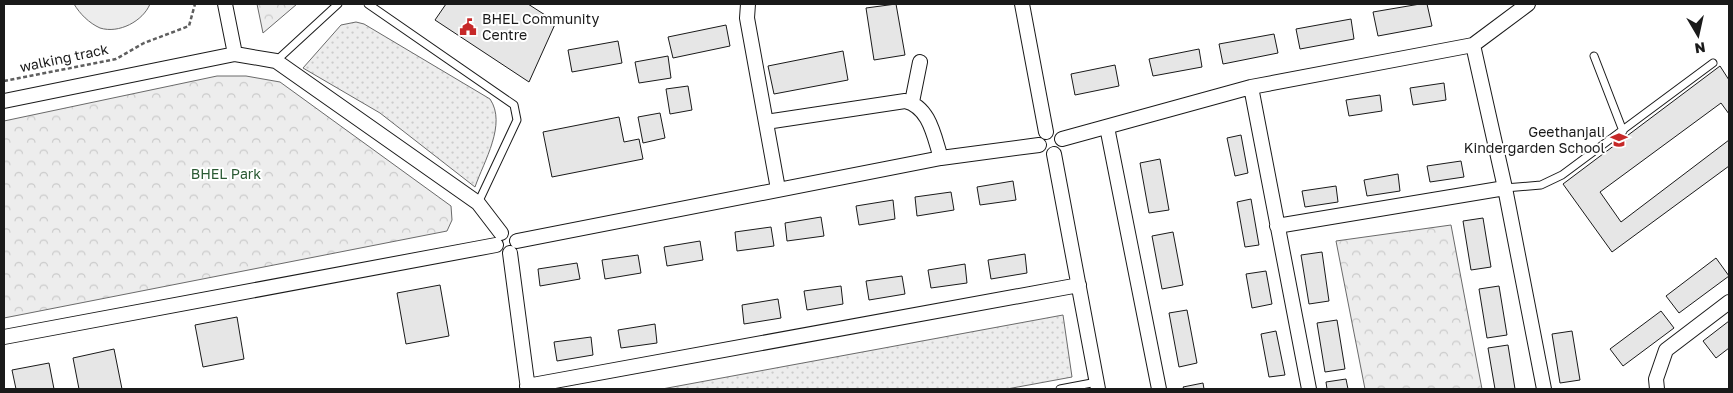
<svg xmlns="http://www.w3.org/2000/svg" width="1733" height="393" viewBox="0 0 1733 393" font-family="'Golos Text',sans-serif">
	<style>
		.grass { fill: url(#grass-dots); stroke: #6a6a6a }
		.forest { fill: url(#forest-crowns); stroke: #6a6a6a }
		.pitch { fill: #ededed; stroke: #6a6a6a }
		.building { fill: #e6e6e6; stroke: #1a1a1a }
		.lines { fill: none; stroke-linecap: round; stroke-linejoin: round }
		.service-casing { stroke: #1a1a1a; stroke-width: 9 }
		.minor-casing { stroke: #1a1a1a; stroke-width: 16 }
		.path { stroke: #5f5f5f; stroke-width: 2.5; stroke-dasharray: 4 2.5; stroke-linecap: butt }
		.service { stroke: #fff; stroke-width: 7 }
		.minor { stroke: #fff; stroke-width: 14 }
		.labels { text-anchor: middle; stroke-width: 4; stroke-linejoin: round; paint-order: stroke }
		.poi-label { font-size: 14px; fill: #1a1a1a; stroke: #fff; text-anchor: start }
		.street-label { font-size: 14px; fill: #1a1a1a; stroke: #fff }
		.park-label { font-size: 14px; fill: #2b5a34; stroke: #fff }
	</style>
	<defs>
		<pattern id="grass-dots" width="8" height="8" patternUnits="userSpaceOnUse" patternTransform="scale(1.25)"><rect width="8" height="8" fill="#ededed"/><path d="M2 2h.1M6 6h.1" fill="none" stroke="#cbcbcb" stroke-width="1.8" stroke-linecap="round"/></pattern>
		<pattern id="forest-crowns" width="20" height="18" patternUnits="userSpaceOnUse" patternTransform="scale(1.25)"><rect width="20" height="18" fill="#ededed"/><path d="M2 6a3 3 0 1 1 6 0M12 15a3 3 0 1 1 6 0" fill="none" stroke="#cbcbcb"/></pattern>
	</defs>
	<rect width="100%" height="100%" fill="#fff"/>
	<path class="grass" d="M356,22L364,24L490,99C507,124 484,161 475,187L380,113L303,68L341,25Z
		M1063,315L1072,377L1007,389H662Z"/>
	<path class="forest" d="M257,4H297L263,33Z
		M217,76H246L280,82L451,206L452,220L447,231L4,318V121Z
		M1451,225L1482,389H1365L1336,241Z"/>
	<path class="pitch" d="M74,4H150C143,21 119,34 100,28C89,23 80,14 74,4Z"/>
	<path class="building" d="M446,4H528L556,22L529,82L435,20Z
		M896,4L905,55L874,60L866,8Z
		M1420,4H1427L1432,26L1378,36L1373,12Z
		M1351,19L1354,39L1300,49L1296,29Z
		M726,25L730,46L673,58L668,37Z
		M1274,34L1278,53L1223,64L1219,44Z
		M618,41L622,63L572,72L568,50Z
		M1199,49L1202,67L1153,76L1149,59Z
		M843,51L848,80L774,94L768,66Z
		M668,56L671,78L639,83L635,62Z
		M1115,65L1119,86L1075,95L1071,74Z
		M1720,66L1729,80V114L1721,103L1600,192L1621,222L1729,140V166L1612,252L1563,184Z
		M1444,83L1446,100L1413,105L1410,88Z
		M688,86L692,110L670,114L666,89Z
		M1380,95L1382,111L1349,116L1346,100Z
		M660,113L665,138L643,143L638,117Z
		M619,117L624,142L639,139L643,159L552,177L543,132Z
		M1241,135L1248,173L1235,176L1227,138Z
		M1160,159L1169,210L1149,213L1140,163Z
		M1461,161L1464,177L1430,182L1427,166Z
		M1398,174L1400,191L1367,196L1364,180Z
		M1013,181L1016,200L980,205L977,187Z
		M1336,186L1338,202L1305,207L1302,191Z
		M951,192L954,210L917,216L915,197Z
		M1251,199L1259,245L1245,247L1237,202Z
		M893,200L895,219L859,225L856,206Z
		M821,217L824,236L787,241L785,223Z
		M1483,218L1491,267L1471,270L1463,221Z
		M771,227L774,246L737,251L735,232Z
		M1173,232L1183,285L1162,289L1152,236Z
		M700,241L703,260L667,266L664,247Z
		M1322,252L1329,301L1309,304L1301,255Z
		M1025,254L1027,273L991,279L988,260Z
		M638,255L641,273L605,279L602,260Z
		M1716,258L1729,276L1679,313L1666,296Z
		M577,263L580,279L540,286L538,269Z
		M965,264L967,283L931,288L928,270Z
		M1266,271L1272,304L1252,308L1246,274Z
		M902,276L905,294L869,300L866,281Z
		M440,285L449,336L406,344L397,293Z
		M841,286L843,304L807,310L804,291Z
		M1499,286L1507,335L1487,338L1479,289Z
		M778,299L781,318L744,324L742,305Z
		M1187,310L1197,363L1179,367L1169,313Z
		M1661,311L1674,328L1623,366L1610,349Z
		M237,317L244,359L203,367L195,325Z
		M1337,320L1345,369L1325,372L1317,323Z
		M1729,321V348L1716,358L1703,341Z
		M655,324L657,343L621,348L618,330Z
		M1276,331L1285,375L1269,377L1261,334Z
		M1572,331L1580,380L1560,383L1552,334Z
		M591,337L593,355L557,361L554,342Z
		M1508,345L1515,389H1495L1488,348Z
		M114,349L122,389H79L73,358Z
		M49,363L54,389H16L12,370Z
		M1346,379L1348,389H1327L1326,382Z
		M1203,383L1204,389H1184L1183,387Z"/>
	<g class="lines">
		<g class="service-casing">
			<path id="service" d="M368,4L514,105L517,120L478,203
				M1594,56L1623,131
				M276,61L338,4
				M1505,188L1541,185L1562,175L1713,63
				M1060,389L1097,382"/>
		</g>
		<g class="minor-casing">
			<path id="minor" d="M225,4L235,54
				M748,4L747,18L778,189
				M1022,4L1046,132
				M1473,45L1505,188L1544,389
				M1251,87L1309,389
				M4,101L235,54L276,61L478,203L501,233
				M912,102L920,62
				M766,122L905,101C930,107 934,137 941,158
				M1107,127L1159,389
				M1062,139L1251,87L1473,45L1528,4
				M1054,154L1098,389
				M1277,226L1505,188
				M517,241L941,158L1039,145
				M510,253L528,389
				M4,337L496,245
				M527,386L1079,285
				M1657,389L1656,379L1666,350L1729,302"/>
		</g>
		<path class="path" d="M4,81L116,59L144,43L189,26L195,4"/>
		<use href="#service" class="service"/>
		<use href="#minor" class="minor"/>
	</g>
	<defs>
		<g id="civic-bare" transform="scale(1.35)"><path d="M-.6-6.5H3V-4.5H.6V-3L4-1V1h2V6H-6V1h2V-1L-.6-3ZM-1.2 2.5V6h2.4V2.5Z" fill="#c62828" stroke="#fff" stroke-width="2.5" paint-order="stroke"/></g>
		<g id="school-bare" transform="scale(1.35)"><path d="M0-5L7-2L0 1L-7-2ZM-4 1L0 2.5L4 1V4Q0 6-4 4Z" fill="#c62828" stroke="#fff" stroke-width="2.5" paint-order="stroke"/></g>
	</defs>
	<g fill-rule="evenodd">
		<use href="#civic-bare" x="468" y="27"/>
		<use href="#school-bare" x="1619" y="140"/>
	</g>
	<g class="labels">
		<g class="poi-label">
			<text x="482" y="24">BHEL Community<tspan x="482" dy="16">Centre</tspan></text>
			<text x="1605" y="137" text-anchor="end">Geethanjali<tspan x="1605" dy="16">Kindergarden School</tspan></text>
		</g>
		<g class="street-label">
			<text transform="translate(64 58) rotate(-12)" y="5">walking track</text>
		</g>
		<g class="park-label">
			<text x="226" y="179">BHEL Park</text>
		</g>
	</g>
	<rect width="1733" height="393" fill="none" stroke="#1a1a1a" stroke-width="10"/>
	<g transform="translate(1698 35) rotate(171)" stroke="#ffffff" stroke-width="4" paint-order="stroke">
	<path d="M0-4L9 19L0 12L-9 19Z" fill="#1a1a1a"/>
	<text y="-8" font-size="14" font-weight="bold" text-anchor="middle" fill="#1a1a1a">N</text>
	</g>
</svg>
